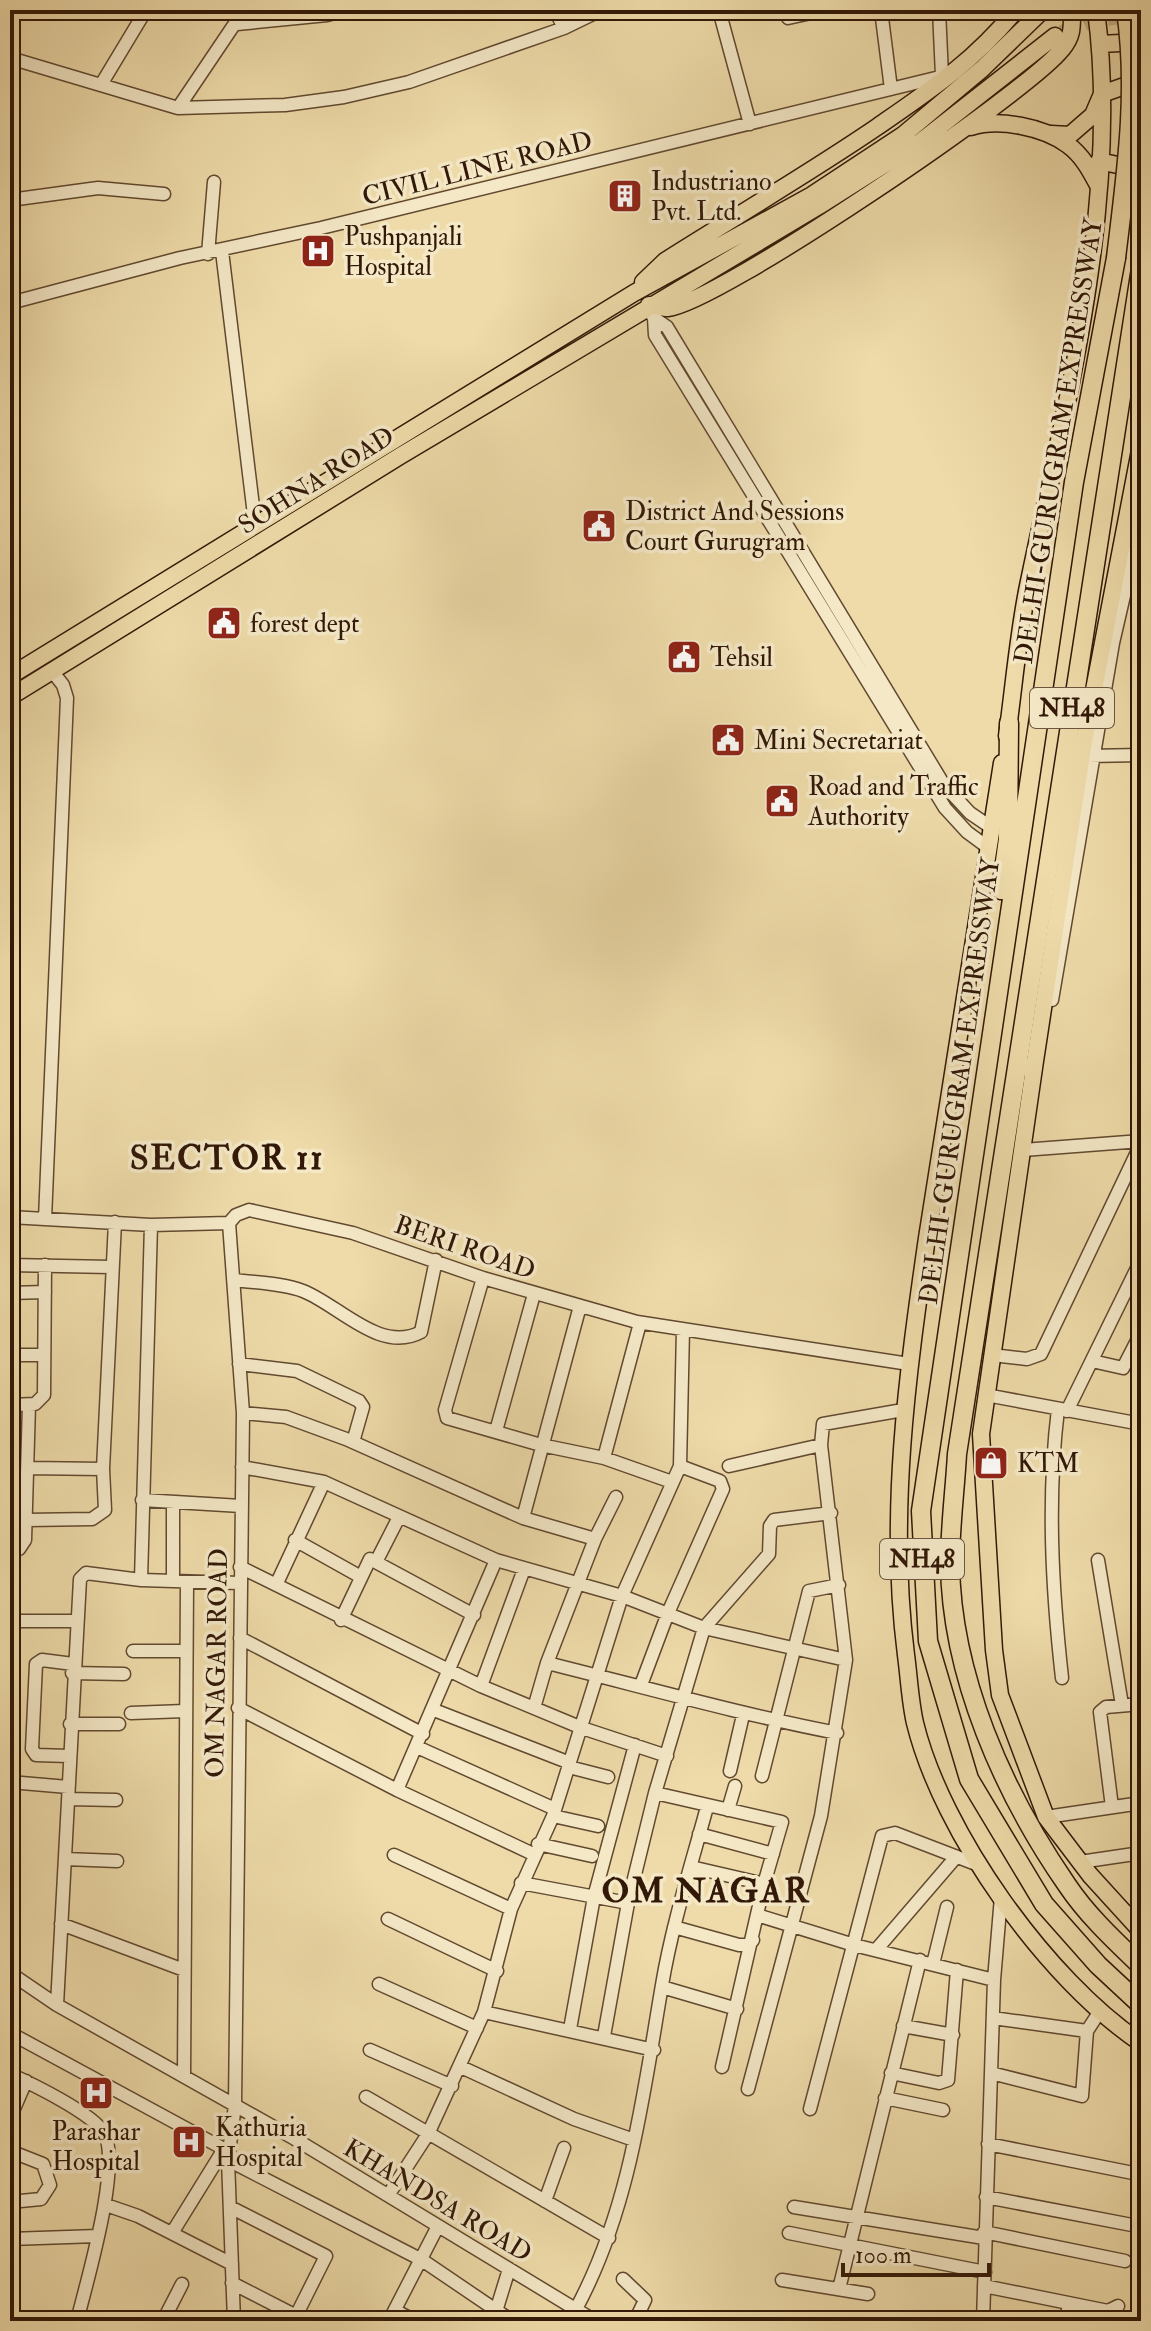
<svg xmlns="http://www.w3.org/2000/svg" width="1151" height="2331" viewBox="0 0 1151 2331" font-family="'IM FELL Double Pica',serif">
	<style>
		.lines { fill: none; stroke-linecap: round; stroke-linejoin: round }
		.major-tunnel { stroke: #c8b489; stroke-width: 16; stroke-dasharray: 16 8; stroke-linecap: butt }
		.minor-casing { stroke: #614930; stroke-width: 15 }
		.major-casing { stroke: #321807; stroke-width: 19 }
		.highway-casing { stroke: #321807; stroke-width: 21 }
		.minor { stroke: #f4e8c7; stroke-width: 12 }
		.major { stroke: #eedba9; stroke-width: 16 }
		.highway { stroke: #eedba9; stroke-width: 18 }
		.highway-bridge-casing { stroke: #321807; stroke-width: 21; stroke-linecap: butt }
		.highway-bridge { stroke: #eedba9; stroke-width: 18 }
		.labels { text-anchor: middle; stroke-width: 7; stroke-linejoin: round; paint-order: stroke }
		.shield { fill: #f4e8c7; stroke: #6c5641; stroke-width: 2 }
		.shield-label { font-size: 24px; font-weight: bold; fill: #321807 }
		.street-label { font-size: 26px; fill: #321807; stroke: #f4e8c7 }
		.poi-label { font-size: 26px; fill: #321807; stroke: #f4e8c7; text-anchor: start }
		.district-label { font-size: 34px; font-weight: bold; letter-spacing: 2px; fill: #321807; stroke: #f4e8c7 }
	</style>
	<rect width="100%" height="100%" fill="#eedba9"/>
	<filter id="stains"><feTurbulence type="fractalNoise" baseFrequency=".0025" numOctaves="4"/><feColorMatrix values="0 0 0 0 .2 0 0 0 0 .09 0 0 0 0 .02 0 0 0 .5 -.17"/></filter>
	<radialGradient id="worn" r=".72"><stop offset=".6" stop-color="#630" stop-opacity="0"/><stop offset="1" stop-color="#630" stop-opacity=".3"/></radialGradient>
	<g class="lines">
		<path class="major-tunnel" d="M1062,33L1086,22L1141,12"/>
		<g class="minor-casing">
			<path id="minor" d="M555,10L564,28
				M719,10L750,124
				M881,10L891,89
				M939,10L942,76
				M788,18L825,10
				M237,24L327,15L347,10
				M10,58L178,108L285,105L344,97L409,82L564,28L601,10
				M102,83L146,10
				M178,108L244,10
				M10,200L98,188L164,194
				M222,251L255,523
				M208,254L214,182
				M10,303L180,258L321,228L944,76
				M647,307L654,318L655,335L945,808L967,832L990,849
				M654,318L667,327L944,785L970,813L992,828
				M1088,756L1141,755
				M1052,1000L1113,643L1141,522
				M1023,1150L1141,1141
				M10,1217L151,1225L229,1223L236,1215L249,1210L353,1233L483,1278L637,1322L909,1364
				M45,1219L67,698L63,685L52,671
				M229,1223L243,1413L235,2105L228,2160L234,2321
				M10,1265L111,1267
				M483,1278L445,1410L447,1418L541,1445L604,1458L672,1482
				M235,1280C257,1283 282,1283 303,1291C339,1305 380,1354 421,1332L436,1260
				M10,1293L45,1292
				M10,1355H44
				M992,1355L1027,1359L1041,1354L1141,1144
				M1092,1361L1123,1368L1141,1333
				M239,1364L297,1371L359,1401L363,1407L353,1442
				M986,1395L1141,1424
				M10,1405L35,1404L44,1395L45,1265
				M1058,1409C1047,1499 1052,1588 1062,1678
				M1067,1411L1141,1260
				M243,1413L286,1417L346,1439L523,1518L595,1539L616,1497
				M496,1431L534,1294
				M604,1458L640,1323
				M729,1466L821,1445
				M242,1467L324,1482L496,1560L622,1596L704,1628L846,1660
				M28,1468L103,1469
				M142,1500L241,1506
				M523,1518L580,1306
				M27,1520L92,1519L105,1510L103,1469L115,1222
				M295,1540L361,1577
				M10,1552L19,1549L25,1540L29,1405
				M1098,1560L1122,1705
				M376,1562L399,1517
				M240,1567L481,1686L582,1728L667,1756
				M141,1580L151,1225
				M173,1581V1502
				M277,1583L324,1482
				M341,1620L370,1559L474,1615
				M10,1621H76
				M240,1638L423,1734
				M133,1651H186
				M547,1663C644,1687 739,1714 837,1733
				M72,1673L124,1674
				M641,1685L668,1613L723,1489L720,1481L680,1466
				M481,1686L524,1569
				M238,1708L397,1790L533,1854
				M534,1708L547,1663L595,1539
				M434,1710L570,1763
				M131,1713L185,1711
				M70,1724H119
				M417,1747L555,1809
				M69,1756L36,1755L32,1749L36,1664L42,1660L73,1664
				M569,1767L608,1777
				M730,1771L743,1715
				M762,1776L809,1591L839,1585
				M10,1782L68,1787
				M397,1790L496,1560
				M655,1793L782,1822L764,1884L722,2067
				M68,1799L116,1800
				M1112,1807L1100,1712L1106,1707L1141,1704
				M728,1810L735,1786
				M553,1816L598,1826
				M1046,1817L1141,1803
				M699,1834L773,1854
				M538,1844L592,1856
				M394,1855L511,1909
				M65,1859L117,1861
				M1080,1862L1141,1853
				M691,1867L764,1884
				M521,1883L628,1903
				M757,1915L854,1945L994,1980
				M388,1919L497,1971
				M61,1924L184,1970
				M674,1927L739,1945H749L753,1940
				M876,1950L956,1857
				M933,1964L947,1907
				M10,1973L57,2005L295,2139L595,2321
				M379,1984L477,2028
				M662,1987L737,2009
				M57,2005L80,1579L86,1573L141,1580L239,1583
				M484,2012L654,2050
				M993,2018L1087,2031
				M903,2026L953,2035
				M570,2029L594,1897L635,1745
				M10,2033L224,2149
				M604,2036L628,1903L655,1793L704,1628L769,1554L770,1526L774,1520L831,1513
				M370,2050L452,2086
				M461,2067L574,2119L634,2140
				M891,2073L939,2083L948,2080L957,1970
				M991,2073L1082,2096L1087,2031L1100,2011
				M10,2074C32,2084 92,2113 104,2133C122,2164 86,2284 77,2321
				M184,2076L187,1582
				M748,2089L821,1816L846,1660L821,1445L823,1424L903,1410
				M366,2097L609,2238
				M885,2098L943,2110
				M810,2109L882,1836L895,1833L981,1866
				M10,2118L26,2081
				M988,2144L1133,2173L1141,2179
				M10,2151L43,2164L50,2185L41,2199L10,2202
				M228,2160L422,2260L512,2321
				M389,2194L428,2134L484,2012L511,1909L553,1816L622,1596L680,1466L683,1329
				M986,2197L1132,2225
				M545,2201L564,2148
				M106,2205L138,2216L232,2264
				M230,2207L326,2256L296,2316
				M794,2207L984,2238
				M984,2232L1125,2261
				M172,2233L224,2149L229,2151
				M789,2233L985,2272
				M10,2239L97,2236
				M623,2279L645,2300L635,2321
				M782,2280L868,2294
				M232,2283L306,2321
				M984,2286L1108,2311L1118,2306
				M839,2289L920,1960
				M576,2309C630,2209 643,2096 662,1985C672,1925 691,1866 707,1807
				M396,2311L415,2321
				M163,2321L182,2284
				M389,2321L438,2226
				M493,2321L509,2269
				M983,2321L994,1980L1001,1897
				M1066,2321L1069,2304"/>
		</g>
		<g class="major-casing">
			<path id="major" d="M1100,44L1141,42
				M971,127C999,118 1044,127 1068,145C1082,155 1090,170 1098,185
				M1051,134L1070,135L1093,115L1102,94L1141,80
				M1099,161L1141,170
				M643,282L665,261C736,216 808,174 877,127C932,89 973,62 1016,10
				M649,305C655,306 662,308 668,308C716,304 1029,92 1062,49C1073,36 1072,27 1072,10
				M10,676L634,293L812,195L903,135L982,69L1043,10
				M10,697L400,456L819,206L920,142L1055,36
				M1007,736C1014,686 1018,635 1028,586C1066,402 1121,199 1096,10
				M1002,763C978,921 951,1079 927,1238C907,1377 888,1514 906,1655C909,1677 910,1701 915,1723C942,1833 1047,1980 1141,2043
				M1035,1061L981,1434L994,1650L1000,1695L1046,1817L1090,1875L1141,1931
				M1031,1069L1035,1061L1083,747L1141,445"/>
		</g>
		<g class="highway-casing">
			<path id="highway" d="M1116,258L1074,482L921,1511L928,1641L969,1779L1044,1904L1098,1965L1141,2005
				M1141,268L957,1454C955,1490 950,1527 950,1563C951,1676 1004,1794 1067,1885C1087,1915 1115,1941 1141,1966
				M1001,890L1008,839L1009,723"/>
		</g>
		<use href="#minor" class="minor"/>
		<use href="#major" class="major"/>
		<use href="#highway" class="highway"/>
		<g class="highway-bridge-casing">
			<path id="highway-bridge" d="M1116,258C1126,174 1138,94 1126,10"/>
		</g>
		<use href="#highway-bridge" class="highway-bridge"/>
	</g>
	<defs>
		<g id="building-square" transform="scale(1.8)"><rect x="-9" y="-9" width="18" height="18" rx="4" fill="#8f2418" stroke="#f4e8c7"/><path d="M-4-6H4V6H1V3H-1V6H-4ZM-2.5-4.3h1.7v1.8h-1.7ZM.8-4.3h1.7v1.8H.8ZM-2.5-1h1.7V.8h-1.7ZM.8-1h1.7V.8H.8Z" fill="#fff"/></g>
		<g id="hospital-square" transform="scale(1.8)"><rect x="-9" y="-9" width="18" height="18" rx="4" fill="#8f2418" stroke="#f4e8c7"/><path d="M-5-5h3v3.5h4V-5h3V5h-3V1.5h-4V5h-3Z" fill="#fff"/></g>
		<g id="civic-square" transform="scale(1.8)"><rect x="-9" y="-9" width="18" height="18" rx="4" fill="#8f2418" stroke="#f4e8c7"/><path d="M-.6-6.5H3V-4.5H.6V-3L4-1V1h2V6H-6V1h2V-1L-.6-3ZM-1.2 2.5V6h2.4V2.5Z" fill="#fff"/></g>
		<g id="shop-square" transform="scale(1.8)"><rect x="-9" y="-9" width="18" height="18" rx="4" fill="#8f2418" stroke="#f4e8c7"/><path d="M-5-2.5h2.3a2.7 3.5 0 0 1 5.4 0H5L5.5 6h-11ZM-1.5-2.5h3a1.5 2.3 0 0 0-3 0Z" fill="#fff"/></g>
	</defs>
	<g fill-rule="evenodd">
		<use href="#building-square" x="625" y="196"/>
		<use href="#hospital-square" x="318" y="251"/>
		<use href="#civic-square" x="599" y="526"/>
		<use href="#civic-square" x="224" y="623"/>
		<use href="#civic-square" x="684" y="657"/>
		<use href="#civic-square" x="728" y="740"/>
		<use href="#civic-square" x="782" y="801"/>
		<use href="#shop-square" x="991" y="1463"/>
		<use href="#hospital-square" x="96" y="2093"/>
		<use href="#hospital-square" x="189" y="2142"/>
	</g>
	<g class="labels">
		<g class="shield">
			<rect x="1030" y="688" width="84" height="40" rx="6"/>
			<rect x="880" y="1539" width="84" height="40" rx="6"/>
		</g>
		<g class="shield-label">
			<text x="1072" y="716">NH48</text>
			<text x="922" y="1567">NH48</text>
		</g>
		<g class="street-label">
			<text transform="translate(477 168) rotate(-14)" y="9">CIVIL LINE ROAD</text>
			<text transform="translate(1058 441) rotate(-81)" y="9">DELHI-GURUGRAM EXPRESSWAY</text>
			<text transform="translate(316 480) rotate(-32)" y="9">SOHNA ROAD</text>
			<text transform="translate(959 1081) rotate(-82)" y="9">DELHI-GURUGRAM EXPRESSWAY</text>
			<text transform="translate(465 1247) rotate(19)" y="9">BERI ROAD</text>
			<text transform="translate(216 1663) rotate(-89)" y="9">OM NAGAR ROAD</text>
			<text transform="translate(438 2200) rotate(31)" y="9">KHANDSA ROAD</text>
		</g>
		<g class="poi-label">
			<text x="651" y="190">Industriano<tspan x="651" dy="30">Pvt. Ltd.</tspan></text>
			<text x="344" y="245">Pushpanjali<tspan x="344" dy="30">Hospital</tspan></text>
			<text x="625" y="520">District And Sessions<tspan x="625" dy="30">Court Gurugram</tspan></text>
			<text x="250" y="632">forest dept</text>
			<text x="710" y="666">Tehsil</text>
			<text x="754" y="749">Mini Secretariat</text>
			<text x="808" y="795">Road and Traffic<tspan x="808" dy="30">Authority</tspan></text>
			<text x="1017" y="1472">KTM</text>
			<text x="215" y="2136">Kathuria<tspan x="215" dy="30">Hospital</tspan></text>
			<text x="96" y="2140" text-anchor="middle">Parashar<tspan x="96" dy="30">Hospital</tspan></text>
		</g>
		<g class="district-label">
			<text x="227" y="1169">SECTOR 11</text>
			<text x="706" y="1902">OM NAGAR</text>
		</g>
	</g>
	<rect width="1151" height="2331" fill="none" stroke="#eedba9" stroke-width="40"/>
	<rect x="12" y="12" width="1127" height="2307" fill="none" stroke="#321807" stroke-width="4"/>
	<rect x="20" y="20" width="1111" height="2291" fill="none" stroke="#321807" stroke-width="2"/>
	<path d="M843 2263v12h146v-12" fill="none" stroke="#321807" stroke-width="4"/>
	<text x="855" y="2263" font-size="24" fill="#321807" stroke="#f4e8c7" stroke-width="6" paint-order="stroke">100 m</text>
	<rect width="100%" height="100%" filter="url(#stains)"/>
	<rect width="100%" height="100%" fill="url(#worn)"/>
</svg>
